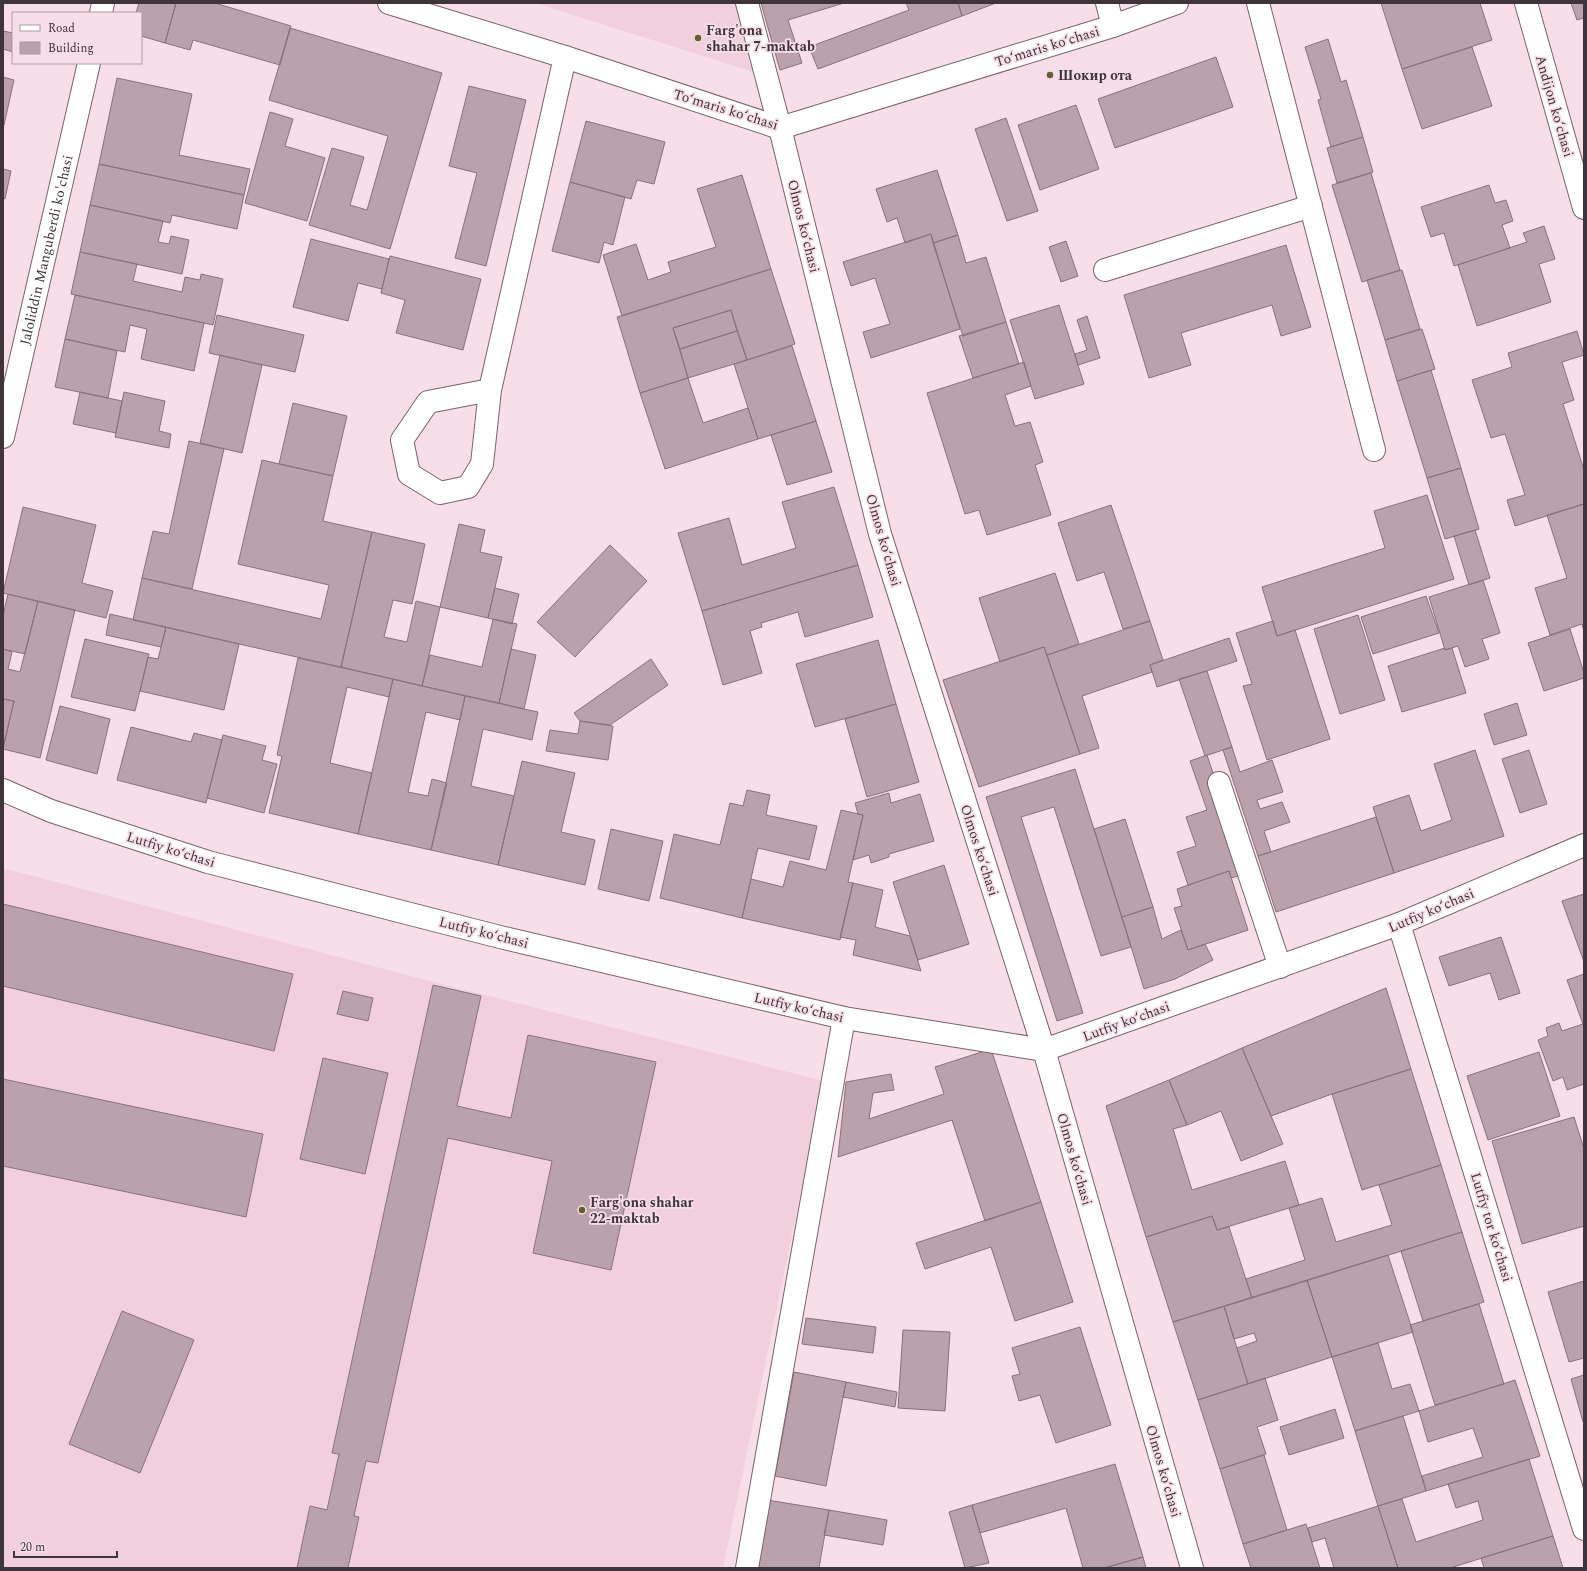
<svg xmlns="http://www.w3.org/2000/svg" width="1587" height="1571" viewBox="0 0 1587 1571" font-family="Spectral,serif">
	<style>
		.built { fill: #f1cfdd }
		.building { fill: #baa1ac; stroke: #89727c }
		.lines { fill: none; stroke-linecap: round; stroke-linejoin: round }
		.minor-casing { stroke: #79636c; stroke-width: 24 }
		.minor { stroke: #fff; stroke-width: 22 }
		.poi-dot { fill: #5f612e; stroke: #f8dee9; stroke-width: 1.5 }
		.labels { text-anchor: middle; stroke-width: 3.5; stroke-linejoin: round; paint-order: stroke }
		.poi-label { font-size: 14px; font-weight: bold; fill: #3f3439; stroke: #f8dee9; text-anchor: start }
		.street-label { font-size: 14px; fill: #3f3439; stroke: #f8dee9 }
	</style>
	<rect width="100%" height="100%" fill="#f8dee9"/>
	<path class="built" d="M535,3H740L760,74Z
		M3,868L414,977L824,1081L723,1568H3Z"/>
	<path class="building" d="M139,3H176L165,43L141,36V13H136Z
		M176,3H215L291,26L280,65L193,40L190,50L165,43Z
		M761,3H844L788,20L802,63L780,70Z
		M906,3H958L962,16L818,69L809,47L909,10Z
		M958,3H996L962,16Z
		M1381,3H1480L1492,40L1402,69Z
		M1571,3H1584V18L1577,20Z
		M290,28L442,73L390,249L309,225L332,148L364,157L350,205L367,210L388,136L269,100Z
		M3,31L13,33V52L3,49Z
		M1328,39L1341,82L1346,80L1363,137L1331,147L1318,100L1321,99L1305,47Z
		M1472,47L1492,106L1422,129L1402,69Z
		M1216,57L1233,107L1115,148L1098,99Z
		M3,77L14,80L4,125L3,124Z
		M117,78L192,94L179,155L250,169L244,195L99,164Z
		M469,86L526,100L486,266L455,258L477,173L449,166Z
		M1076,105L1099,169L1040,190L1018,125Z
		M270,112L293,119L285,146L325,158L307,221L245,203Z
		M1006,118L1038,211L1007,221L975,129Z
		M586,121L665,142L654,184L637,180L631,199L570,182Z
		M1363,137L1373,172L1337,183L1327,148Z
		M99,164L244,195L237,229L172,215L170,223L90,205Z
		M3,169L11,171L5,199L3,198Z
		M937,170L958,235L933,243L931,234L905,243L897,218L887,222L876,189Z
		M1371,173L1400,270L1362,282L1332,185Z
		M742,175L771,269L622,316L603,255L636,244L648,280L671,272L668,262L716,247L697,189Z
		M570,182L625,197L613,245L604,242L599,263L552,251Z
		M1489,185L1495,203L1506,200L1513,221L1502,225L1510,248L1454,266L1444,233L1431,237L1421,207Z
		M90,205L163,221L158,242L169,244L171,236L189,240L182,274L80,252Z
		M1544,226L1555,259L1539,264L1551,302L1477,326L1458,265L1527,242L1523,233Z
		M931,234L960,329L871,358L863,332L890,324L875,278L851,286L843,262Z
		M958,235L966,263L986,257L1006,322L963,336L933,243Z
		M311,239L389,259L382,289L358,283L348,321L293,307Z
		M1066,241L1078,276L1061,282L1049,247Z
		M1286,245L1311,327L1281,336L1272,305L1181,333L1191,365L1149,378L1124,295Z
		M80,252L137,264L133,281L182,292L185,277L200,280L201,274L223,279L213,325L71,294Z
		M390,256L481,279L463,350L396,333L405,300L381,293Z
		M771,269L795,344L747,360L731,310L673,328L688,378L640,393L617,317Z
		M1402,270L1420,329L1385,340L1367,280Z
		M75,295L204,323L194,371L141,359L147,329L130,325L125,352L65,339Z
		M1059,305L1084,384L1035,399L1010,320Z
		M731,310L737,331L680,349L673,328Z
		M217,315L304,335L295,372L209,353Z
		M1087,316L1100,358L1078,365L1075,354L1087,350L1077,320Z
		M1006,322L1019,364L973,378L959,336Z
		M1422,329L1435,369L1397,381L1385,340Z
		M737,331L747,360L688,378L680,349Z
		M1577,331L1584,355L1562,362L1574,400L1563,404L1584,470V504L1515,526L1507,500L1525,495L1505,434L1491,438L1472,380L1512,367L1508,353Z
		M65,339L117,351L108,398L55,387Z
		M792,346L816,421L758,439L734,364Z
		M220,355L262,365L242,453L200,443Z
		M1024,362L1031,386L1005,395L1015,426L1030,422L1043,462L1035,465L1051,515L987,535L979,510L965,514L927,393Z
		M1431,370L1461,468L1427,478L1397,381Z
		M688,378L703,423L748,408L758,439L665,469L640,393Z
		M80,392L122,401L116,433L73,424Z
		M124,392L165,401L159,431L171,434L169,448L115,437Z
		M293,403L347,416L333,476L279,464Z
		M816,421L832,472L787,485L771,435Z
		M189,441L224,449L192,589L142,578L153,531L169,534Z
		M262,460L333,476L323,521L372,532L341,667L133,620L142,578L321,619L329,585L238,564Z
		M1461,468L1479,529L1445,539L1427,478Z
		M834,487L858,565L702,611L678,533L729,518L742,565L796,548L782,502Z
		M1427,495L1454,579L1277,636L1262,587L1385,548L1374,511Z
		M1584,504V632L1582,624L1550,635L1535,588L1567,578L1547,515Z
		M1111,505L1150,621L1123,629L1104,572L1077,581L1058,523Z
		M23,507L96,525L82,583L113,591L106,618L3,593Z
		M459,524L485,530L480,552L502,557L488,618L440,607Z
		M1475,530L1490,578L1469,585L1454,536Z
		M372,532L425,544L412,604L393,600L384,637L407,642L416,601L440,607L422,686L341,667Z
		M610,545L647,581L575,657L537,622Z
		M858,565L873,617L805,637L798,612L761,623L762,627L750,631L762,673L723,685L702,611Z
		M1055,573L1079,644L1047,655L1044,647L1000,662L979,598Z
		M1483,580L1500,633L1482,639L1489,659L1465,667L1458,646L1445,650L1429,597Z
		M495,588L519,594L512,624L488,618Z
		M8,594L38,601L25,654L3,649V615Z
		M1426,596L1439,633L1373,654L1361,617Z
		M38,601L75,610L40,758L3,749L14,701L3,699V649L12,652L8,669L20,672Z
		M110,614L166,627L161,647L106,635Z
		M1358,615L1385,700L1340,714L1314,629Z
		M493,619L517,624L499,703L422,686L430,655L482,667Z
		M1150,621L1163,660L1150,665L1152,672L1082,696L1099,748L1080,754L1047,655Z
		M1273,621L1277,636L1295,630L1330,739L1267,760L1243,686L1252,684L1236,633Z
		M166,627L239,644L224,710L140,691L148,657L158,659Z
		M1570,629L1584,673V678L1544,691L1528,643Z
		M1229,638L1237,661L1157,687L1150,665Z
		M85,639L149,654L135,711L71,697Z
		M878,640L896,704L815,727L796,664Z
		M1044,647L1080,754L979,787L943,680Z
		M1445,648V650L1452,648L1466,693L1402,712L1388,666Z
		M511,649L536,655L524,709L499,703Z
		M298,658L393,679L389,697L347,687L330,763L372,773L358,834L269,813L282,756L277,755Z
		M651,659L668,685L610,725L580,721L574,713Z
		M1207,671L1232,747L1205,756L1179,679Z
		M393,679L465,696L460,720L426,712L408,792L428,796L432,779L447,783L431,850L358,834Z
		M465,696L538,712L532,740L483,729L471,786L514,796L498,865L431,850Z
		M3,699L14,701L3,748Z
		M1517,703L1527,735L1494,745L1484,714Z
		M896,704L919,782L867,797L845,719Z
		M60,706L110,719L97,774L46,760Z
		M580,721L613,726L608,760L546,751L550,730L578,734Z
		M131,727L191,742L194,733L222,740L206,803L117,780Z
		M223,735L266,746L262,760L277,764L264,813L207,798Z
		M1232,747L1240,772L1272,760L1283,792L1257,800L1260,809L1282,802L1290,822L1264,831L1271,852L1258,856L1223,750Z
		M1475,750L1504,836L1394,873L1373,807L1409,795L1421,831L1452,820L1434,764Z
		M1529,750L1547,804L1520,813L1502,759Z
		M1207,755L1234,836L1242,875L1231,878L1229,871L1188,885L1177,852L1196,846L1186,817L1207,810L1190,761Z
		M522,761L575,773L561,832L595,840L585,885L498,865Z
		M1075,769L1131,947L1101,956L1054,807L1021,817L1083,1013L1057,1021L986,797Z
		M747,790L770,795L766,815L817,826L809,860L758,848L742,918L660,898L674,834L720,845L730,803L743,806Z
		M889,793L891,803L920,794L934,841L889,854V857L871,863L869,855L853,860L863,815L858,814L855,803Z
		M841,810L863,815L848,882L853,883L840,940L742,918L751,879L783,887L790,861L826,870Z
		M1376,817L1394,873L1276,912L1258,856Z
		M1125,819L1153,907L1122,917L1094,829Z
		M611,829L663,841L649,901L598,889Z
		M944,865L969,944L918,960L893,882Z
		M1229,871L1248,930L1188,950L1174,908L1182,906L1177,889Z
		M853,883L883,890L875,927L910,936L921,971L853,955L856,940L840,937Z
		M1584,894V962L1562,901Z
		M3,904L293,974L274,1051L3,986Z
		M1153,907L1162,939L1181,930L1188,950L1205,944L1213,960L1175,979L1144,989L1122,917Z
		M1501,937L1520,993L1499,1000L1490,973L1449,986L1439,957Z
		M1584,974V1084L1567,1090L1563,1077L1553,1081L1538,1040L1548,1036L1546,1028L1559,1023L1562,1031L1583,1024L1567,980Z
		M433,985L481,996L457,1106L511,1118L528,1035L656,1062L611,1270L533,1253L552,1161L448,1138L378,1463L366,1461L354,1516L359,1517L348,1568H297L310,1506L327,1510L339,1454L332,1453Z
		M1386,988L1411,1069L1332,1094L1271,1116L1242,1048Z
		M343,991L373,998L368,1021L337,1014Z
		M1242,1048L1283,1144L1241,1161L1221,1111L1187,1125L1169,1080Z
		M991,1049L1041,1202L985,1221L952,1120L838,1157L846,1082L891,1074L894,1090L873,1093L869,1119L944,1094L935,1067Z
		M1539,1052L1560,1116L1488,1140L1467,1076Z
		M323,1058L388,1073L365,1174L300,1159Z
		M1411,1069L1441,1165L1362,1190L1332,1094Z
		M3,1079L263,1134L246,1217L3,1166Z
		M1169,1080L1187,1125L1173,1129L1192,1190L1285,1161L1299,1205L1217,1230L1212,1216L1146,1237L1106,1106Z
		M1574,1117L1584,1149V1226L1522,1244L1492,1141Z
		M1441,1165L1462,1232L1252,1298L1246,1279L1305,1260L1289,1208L1322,1198L1336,1242L1392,1225L1379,1185Z
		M1041,1202L1073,1302L1015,1321L991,1247L925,1269L916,1243Z
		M1212,1216L1217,1230L1229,1227L1252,1298L1173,1322L1146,1237Z
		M1462,1232L1484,1302L1423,1321L1401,1251Z
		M1388,1255L1413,1332L1332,1357L1307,1280Z
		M1307,1280L1332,1357L1248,1384L1237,1348L1257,1341L1254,1333L1234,1339L1224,1306Z
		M1584,1281V1358L1569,1362L1548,1292Z
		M1479,1304L1504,1384L1435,1405L1410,1325Z
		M1224,1306L1248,1384L1198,1400L1173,1322Z
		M122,1311L194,1340L140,1473L69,1444Z
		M806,1318L876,1327L873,1353L802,1344Z
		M1080,1327L1111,1425L1056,1443L1040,1395L1019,1401L1012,1376L1020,1374L1012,1348Z
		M903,1330L950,1332L945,1411L898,1408Z
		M1378,1343L1392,1389L1410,1384L1419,1411L1355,1431L1332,1357Z
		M794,1372L846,1382L826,1486L775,1476Z
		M1584,1375V1421L1583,1422L1571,1379Z
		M1265,1378L1278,1420L1257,1427L1266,1454L1220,1469L1198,1400Z
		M1515,1380L1540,1456L1426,1491L1422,1476L1483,1457L1473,1428L1428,1442L1419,1411Z
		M846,1382L897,1392L895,1407L843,1397Z
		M1335,1409L1344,1438L1289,1455L1280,1427Z
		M1403,1416L1426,1491L1378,1506L1355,1431Z
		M1264,1455L1287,1530L1243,1544L1220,1469Z
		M1529,1459L1553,1536L1450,1568H1398L1378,1506L1402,1499L1416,1542L1483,1520L1478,1501L1456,1508L1448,1484Z
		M1115,1464L1143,1557L1104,1568H1083L1066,1508L980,1533L972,1505Z
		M767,1500L829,1510L819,1568H756Z
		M972,1505L989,1563L965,1568L949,1512Z
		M1378,1506L1398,1568H1334L1325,1538L1312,1542L1308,1528Z
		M829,1510L887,1520L883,1545L824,1535Z
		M1306,1524L1320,1568H1251L1243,1544Z
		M1553,1536L1563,1568H1484L1481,1558Z
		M1143,1557L1146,1568H1104Z"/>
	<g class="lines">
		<g class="minor-casing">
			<g id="minor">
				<path d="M389,3L565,57L780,128L1113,26L1177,3"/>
				<path d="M747,3L780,128L880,534L1044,1050L1192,1568"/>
				<path d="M1107,3L1113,26"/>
				<path d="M1258,3L1374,450"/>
				<path d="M1526,3L1584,208"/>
				<path d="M101,13L103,3"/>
				<path d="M1105,270L1311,206"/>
				<path d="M490,390L428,402L402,440L409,474L440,493L468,487L482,464L490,390L565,57"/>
				<path id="s1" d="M3,437L89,63"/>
				<path d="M1219,783L1280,967"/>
				<path d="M3,790L51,811L208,862L500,937L844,1018L1044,1050L1399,924L1584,845"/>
				<path d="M1399,924L1584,1529"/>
				<path d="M747,1568L844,1018"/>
			</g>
		</g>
		<use href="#minor" class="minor"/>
	</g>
	<g class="poi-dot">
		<circle cx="698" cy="38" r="4"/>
		<circle cx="1050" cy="75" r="4"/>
		<circle cx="582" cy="1210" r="4"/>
	</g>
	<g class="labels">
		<g class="poi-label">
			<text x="706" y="35">Farg'ona<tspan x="706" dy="16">shahar 7-maktab</tspan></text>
			<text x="1058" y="80">Шокир ота</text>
			<text x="590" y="1207">Farg'ona shahar<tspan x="590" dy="16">22-maktab</tspan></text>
		</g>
		<g class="street-label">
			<text transform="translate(1047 46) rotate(-17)" y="5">Toʻmaris koʻchasi</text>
			<text transform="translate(1555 106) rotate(74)" y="5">Andijon koʻchasi</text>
			<text transform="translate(726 109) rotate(17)" y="5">Toʻmaris koʻchasi</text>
			<text transform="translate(804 226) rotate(76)" y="5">Olmos koʻchasi</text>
			<text dy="5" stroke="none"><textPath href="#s1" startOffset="192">Jaloliddin Manguberdi ko'chasi</textPath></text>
			<text transform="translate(884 540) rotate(74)" y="5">Olmos koʻchasi</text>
			<text transform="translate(171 849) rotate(17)" y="5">Lutfiy koʻchasi</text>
			<text transform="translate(980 850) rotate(72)" y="5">Olmos koʻchasi</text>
			<text transform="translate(1431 910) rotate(-23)" y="5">Lutfiy koʻchasi</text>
			<text transform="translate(484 932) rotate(14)" y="5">Lutfiy koʻchasi</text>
			<text transform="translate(799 1007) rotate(13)" y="5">Lutfiy koʻchasi</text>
			<text transform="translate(1126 1021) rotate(-20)" y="5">Lutfiy koʻchasi</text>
			<text transform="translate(1075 1159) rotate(74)" y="5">Olmos koʻchasi</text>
			<text transform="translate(1492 1227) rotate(73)" y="5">Lutfiy tor koʻchasi</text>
			<text transform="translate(1164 1471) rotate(74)" y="5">Olmos koʻchasi</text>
		</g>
	</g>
	<rect width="1587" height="1571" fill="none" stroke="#3f3439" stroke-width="8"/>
	<rect x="12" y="12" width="130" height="52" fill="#f8dee9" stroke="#ae9aa3"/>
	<rect x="20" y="25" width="20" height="6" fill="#ffffff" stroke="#ae9aa3"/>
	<text x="48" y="32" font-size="12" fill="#3f3439">Road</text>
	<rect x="20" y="42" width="20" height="12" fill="#baa1ac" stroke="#ae9aa3"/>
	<text x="48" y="52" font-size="12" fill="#3f3439">Building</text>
	<path d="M14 1551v6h103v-6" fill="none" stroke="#3f3439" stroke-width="2"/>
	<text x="20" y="1551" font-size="12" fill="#3f3439" stroke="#f8dee9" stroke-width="3" paint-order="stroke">20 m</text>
</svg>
